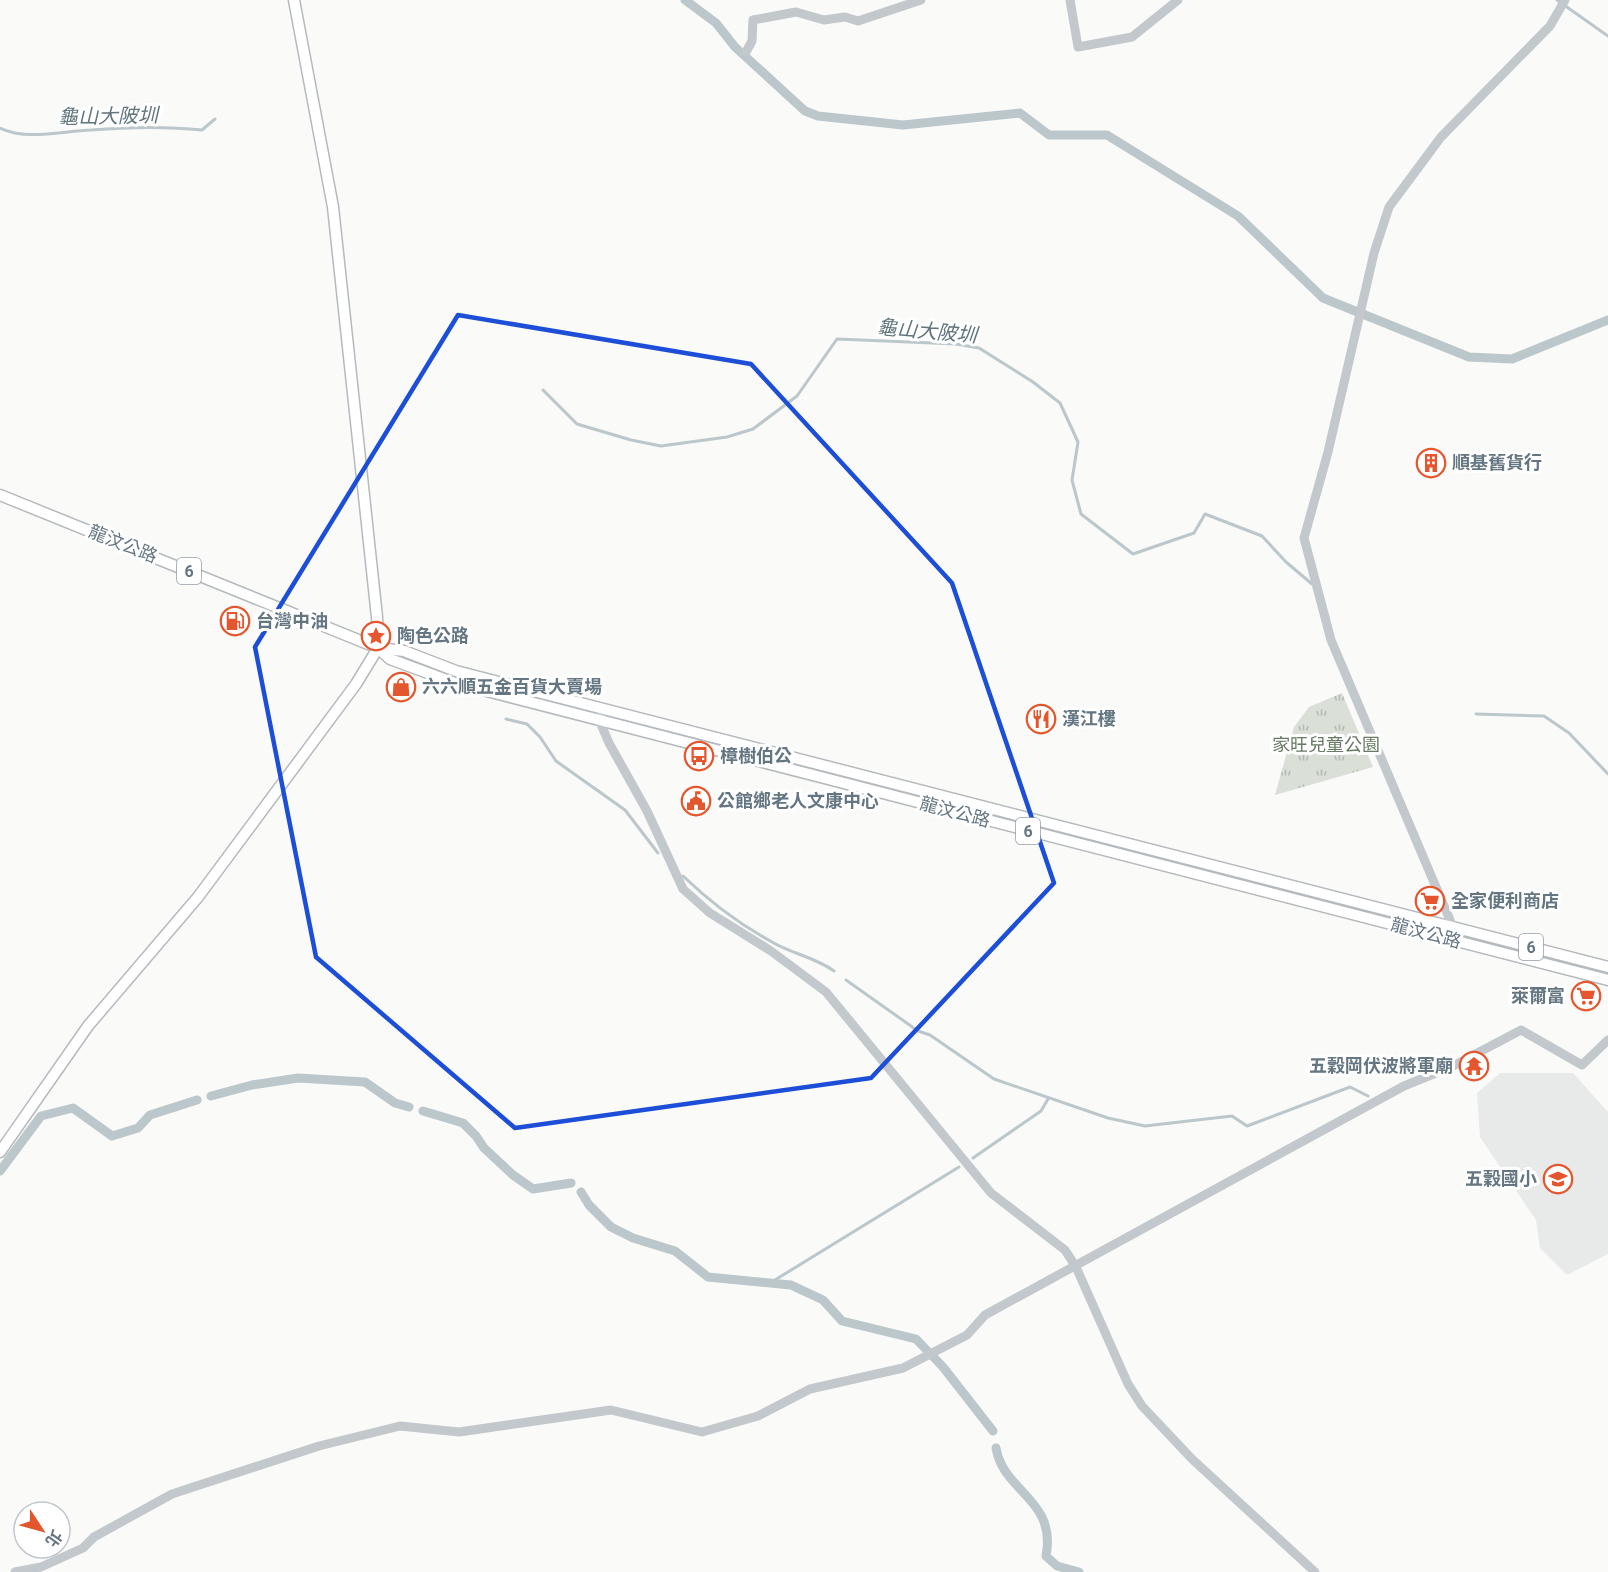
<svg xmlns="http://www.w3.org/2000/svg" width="1608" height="1572" viewBox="0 0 1608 1572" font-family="Roboto,'Noto Sans TC',sans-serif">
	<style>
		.built { fill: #e8e9e9 }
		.park { fill: url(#park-tufts) }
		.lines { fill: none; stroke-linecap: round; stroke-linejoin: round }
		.stream { stroke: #bbc7cb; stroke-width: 3 }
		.canal { stroke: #bbc7cb; stroke-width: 9 }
		.major-casing { stroke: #b5babe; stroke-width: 13 }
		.minor { stroke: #c3c8cc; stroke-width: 9 }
		.major { stroke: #fff; stroke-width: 10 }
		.marked { fill: none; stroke: #1d4ed8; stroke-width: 4.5; stroke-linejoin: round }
		.labels { text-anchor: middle; stroke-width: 6; stroke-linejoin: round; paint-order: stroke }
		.shield { fill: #fff; stroke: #939fa8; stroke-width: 1.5 }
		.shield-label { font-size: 16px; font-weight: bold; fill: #657683 }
		.poi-label { font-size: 18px; font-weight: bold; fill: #657683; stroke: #fff; text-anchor: start }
		.street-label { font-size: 18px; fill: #657683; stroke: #fff }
		.park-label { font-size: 18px; fill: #687a64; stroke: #fff }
		.water-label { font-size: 20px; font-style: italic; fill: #60757c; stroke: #fff }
	</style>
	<defs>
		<pattern id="park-tufts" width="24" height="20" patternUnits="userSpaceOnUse" patternTransform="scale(1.5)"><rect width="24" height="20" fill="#dadfd7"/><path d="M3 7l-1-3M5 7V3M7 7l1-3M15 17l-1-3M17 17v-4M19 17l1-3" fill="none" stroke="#b4b9b4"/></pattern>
	</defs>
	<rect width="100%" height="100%" fill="#fafaf8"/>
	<path class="built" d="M1500,1073H1573L1608,1112V1254L1567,1275L1540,1248L1536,1220L1480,1137L1477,1093Z"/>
	<path class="park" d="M1342,693L1373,767L1275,795L1294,727L1309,707Z"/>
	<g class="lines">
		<path class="stream" d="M1557,0L1608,36
			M0,128C27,141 62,131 91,130C127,127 165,126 202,130L215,119
			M543,390L577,424L631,440L661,446L727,437L753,429L797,396L837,339L956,344L979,348L1033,382L1060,403L1078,442L1072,480L1081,514L1133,554L1194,533L1205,514L1262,536L1286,562L1312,584
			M1476,714L1544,716L1569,733L1608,774
			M506,719L527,724L540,737L556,761L625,810L658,853
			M683,876C710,902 739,924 772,942C792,954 815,957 834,971
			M846,980L918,1031L930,1035L994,1079L1108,1118L1145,1126L1232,1116L1247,1126L1350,1087L1368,1096
			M973,1158L1041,1111L1048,1099
			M770,1283L959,1167"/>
		<path class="canal" d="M685,0L716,23L735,47L805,111L818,116L903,125L1020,113L1049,135H1107L1238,216L1323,298L1469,357L1512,359L1608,320
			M211,1096L252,1085L298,1078L365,1082L395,1103L409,1107
			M423,1111L463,1123L476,1136L484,1148L513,1175L533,1189L571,1183
			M0,1171L41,1116L73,1108L112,1136L138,1128L150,1115L197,1100
			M581,1192L589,1205L611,1227L633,1238L675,1251L708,1277L791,1285L823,1300L842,1321L916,1339L943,1367L993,1431
			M996,1448C1003,1492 1057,1499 1046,1556L1057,1566L1079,1572"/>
		<g class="major-casing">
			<path id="major" d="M0,495L378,648L404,651L456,671L1608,967
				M378,648L390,659L452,682L1608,980
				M0,1152L88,1026L198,897L356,684L378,648L377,617L333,207L294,0"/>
		</g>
		<path class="minor" d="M1070,0L1078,47L1132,37L1178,0
			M746,52L752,41L753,20L796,12L824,20L845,17L858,21L921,0
			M601,715L600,722L609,743L647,811L683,889L710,913L771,951L826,992L991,1193L1065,1250L1076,1267L1128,1384L1142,1406L1192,1459L1315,1572
			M1456,940L1453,927L1331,640L1304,538L1328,452L1374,253L1389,207L1441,137L1550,26L1565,0
			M15,1572L41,1567L83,1548L94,1537L172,1494L319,1446L400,1426L459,1432L611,1410L702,1432L758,1416L810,1389L903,1368L967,1335L985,1315L1404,1086L1453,1066L1521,1030L1582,1065L1608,1040"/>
		<use href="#major" class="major"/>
	</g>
	<path class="marked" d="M458,315L751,364L952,583L1054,883L871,1078L515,1128L316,957L255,647Z"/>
	<defs>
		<g id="building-ring" transform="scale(1.5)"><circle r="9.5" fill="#fff" stroke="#e4572e" stroke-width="1.5"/><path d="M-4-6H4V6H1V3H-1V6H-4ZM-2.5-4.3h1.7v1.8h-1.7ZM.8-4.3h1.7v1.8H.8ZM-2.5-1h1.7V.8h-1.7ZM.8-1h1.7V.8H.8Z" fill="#e4572e"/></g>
		<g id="fuel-ring" transform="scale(1.5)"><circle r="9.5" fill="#fff" stroke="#e4572e" stroke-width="1.5"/><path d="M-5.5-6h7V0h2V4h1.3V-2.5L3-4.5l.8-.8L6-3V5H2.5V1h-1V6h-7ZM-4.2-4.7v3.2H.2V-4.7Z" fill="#e4572e"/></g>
		<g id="sight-ring" transform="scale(1.5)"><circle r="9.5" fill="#fff" stroke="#e4572e" stroke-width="1.5"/><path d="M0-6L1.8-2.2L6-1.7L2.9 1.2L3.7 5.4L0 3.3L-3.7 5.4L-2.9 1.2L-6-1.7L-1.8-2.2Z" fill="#e4572e"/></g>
		<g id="shop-ring" transform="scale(1.5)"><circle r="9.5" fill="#fff" stroke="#e4572e" stroke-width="1.5"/><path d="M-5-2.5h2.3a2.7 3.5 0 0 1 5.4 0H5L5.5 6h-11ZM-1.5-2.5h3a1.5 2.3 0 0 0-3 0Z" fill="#e4572e"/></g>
		<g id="restaurant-ring" transform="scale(1.5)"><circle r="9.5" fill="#fff" stroke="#e4572e" stroke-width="1.5"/><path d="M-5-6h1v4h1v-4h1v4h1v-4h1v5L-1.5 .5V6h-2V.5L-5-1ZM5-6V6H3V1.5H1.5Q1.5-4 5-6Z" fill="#e4572e"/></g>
		<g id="bus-ring" transform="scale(1.5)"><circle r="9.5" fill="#fff" stroke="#e4572e" stroke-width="1.5"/><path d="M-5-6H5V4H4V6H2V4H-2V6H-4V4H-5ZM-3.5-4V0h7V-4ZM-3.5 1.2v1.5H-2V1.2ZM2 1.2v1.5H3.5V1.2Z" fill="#e4572e"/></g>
		<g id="civic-ring" transform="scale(1.5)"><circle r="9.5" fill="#fff" stroke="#e4572e" stroke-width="1.5"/><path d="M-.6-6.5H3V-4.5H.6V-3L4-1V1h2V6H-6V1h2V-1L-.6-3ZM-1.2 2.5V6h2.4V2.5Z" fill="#e4572e"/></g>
		<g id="supermarket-ring" transform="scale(1.5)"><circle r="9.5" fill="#fff" stroke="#e4572e" stroke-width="1.5"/><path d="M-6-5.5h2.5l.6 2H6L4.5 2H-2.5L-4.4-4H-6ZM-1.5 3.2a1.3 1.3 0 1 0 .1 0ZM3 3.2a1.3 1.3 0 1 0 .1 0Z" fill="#e4572e"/></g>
		<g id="temple-ring" transform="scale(1.5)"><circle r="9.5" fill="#fff" stroke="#e4572e" stroke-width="1.5"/><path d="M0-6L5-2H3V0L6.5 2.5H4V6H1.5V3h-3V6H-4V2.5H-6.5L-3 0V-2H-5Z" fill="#e4572e"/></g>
		<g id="school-ring" transform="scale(1.5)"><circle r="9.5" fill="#fff" stroke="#e4572e" stroke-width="1.5"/><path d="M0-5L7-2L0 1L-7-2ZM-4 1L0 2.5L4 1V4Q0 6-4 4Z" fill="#e4572e"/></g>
	</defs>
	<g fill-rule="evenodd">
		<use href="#building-ring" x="1431" y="463"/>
		<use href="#fuel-ring" x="235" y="621"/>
		<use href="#sight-ring" x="376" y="636"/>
		<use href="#shop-ring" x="401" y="687"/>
		<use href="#restaurant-ring" x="1041" y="719"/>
		<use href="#bus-ring" x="699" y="756"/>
		<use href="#civic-ring" x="696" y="801"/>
		<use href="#supermarket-ring" x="1430" y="901"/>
		<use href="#supermarket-ring" x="1586" y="996"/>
		<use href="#temple-ring" x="1474" y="1066"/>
		<use href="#school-ring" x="1558" y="1179"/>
	</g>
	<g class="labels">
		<g class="shield">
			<rect x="177" y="558" width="24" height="26" rx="4.5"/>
			<rect x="1016" y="818" width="24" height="26" rx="4.5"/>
			<rect x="1519" y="934" width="24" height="26" rx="4.5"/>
		</g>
		<g class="shield-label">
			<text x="189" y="577">6</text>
			<text x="1028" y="837">6</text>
			<text x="1531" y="953">6</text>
		</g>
		<g class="poi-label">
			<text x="1452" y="469">順基舊貨行</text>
			<text x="256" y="627">台灣中油</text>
			<text x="397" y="642">陶色公路</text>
			<text x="422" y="693">六六順五金百貨大賣場</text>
			<text x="1062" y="725">漢江樓</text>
			<text x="720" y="762">樟樹伯公</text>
			<text x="717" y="807">公館鄉老人文康中心</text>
			<text x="1451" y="907">全家便利商店</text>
			<text x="1565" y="1002" text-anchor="end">萊爾富</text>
			<text x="1453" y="1072" text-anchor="end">五穀岡伏波將軍廟</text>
			<text x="1537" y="1185" text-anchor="end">五穀國小</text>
		</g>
		<g class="street-label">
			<text transform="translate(123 544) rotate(22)" y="6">龍汶公路</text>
			<text transform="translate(955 812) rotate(15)" y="6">龍汶公路</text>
			<text transform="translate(1426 933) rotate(15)" y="6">龍汶公路</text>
		</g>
		<g class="park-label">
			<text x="1326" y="751">家旺兒童公園</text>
		</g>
		<g class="water-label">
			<text transform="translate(108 116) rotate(-1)" y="7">龜山大陂圳</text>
			<text transform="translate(927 331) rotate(5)" y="7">龜山大陂圳</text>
		</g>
	</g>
	<g transform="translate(42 1530) rotate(126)"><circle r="28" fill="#ffffff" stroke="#c1c8cd" stroke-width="1.5"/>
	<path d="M0-4.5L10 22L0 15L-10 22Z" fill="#e4572e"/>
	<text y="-9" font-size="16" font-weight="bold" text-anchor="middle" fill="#657683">北</text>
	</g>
</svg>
